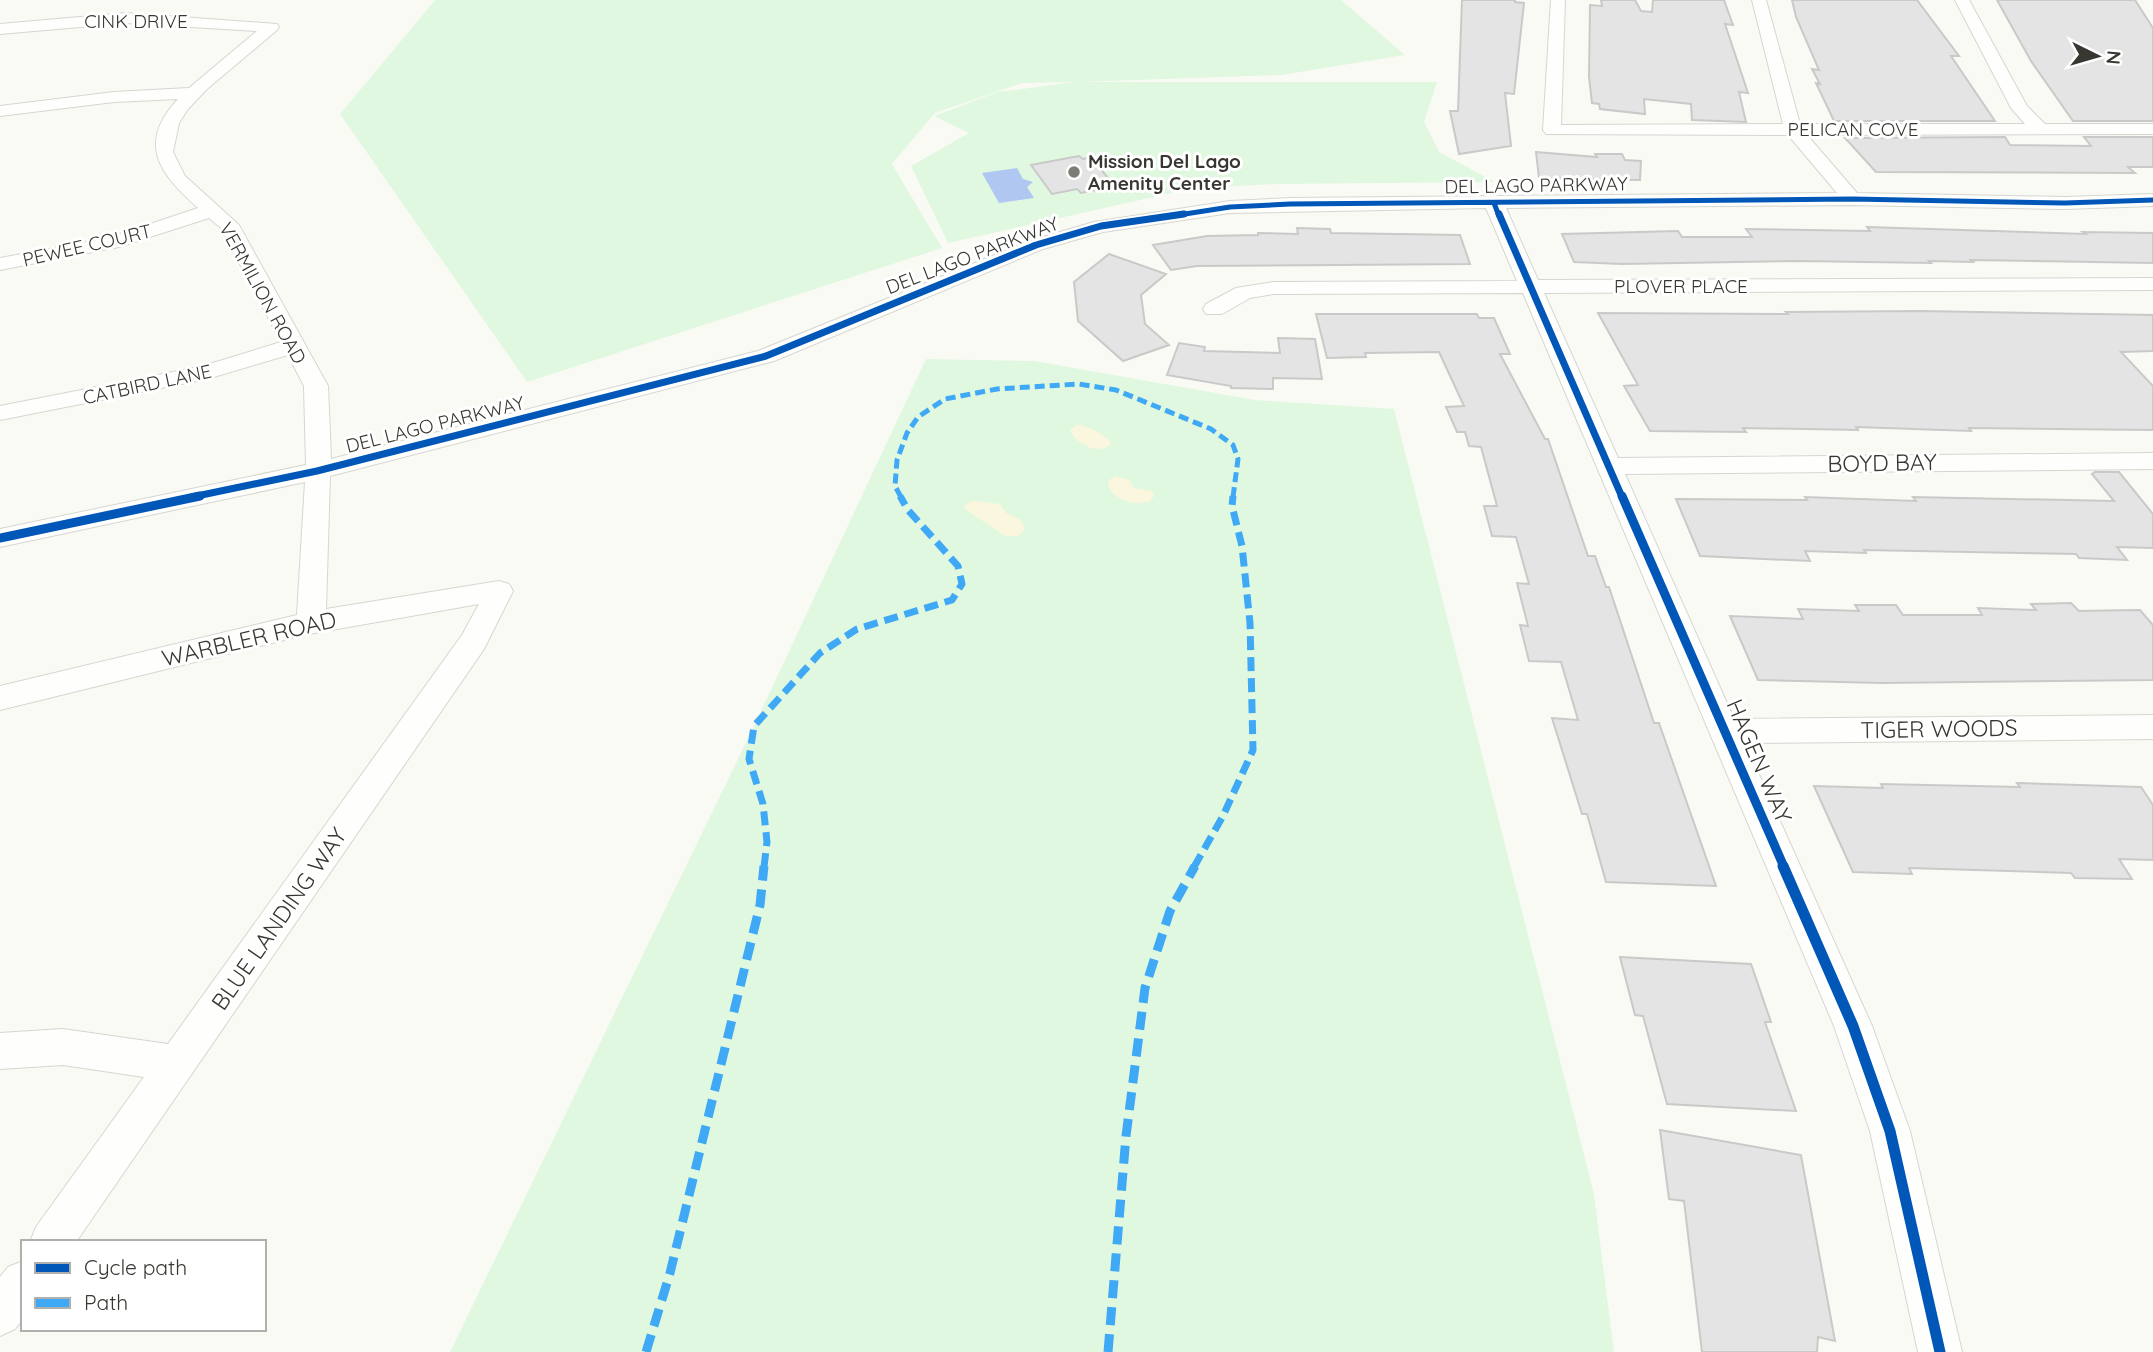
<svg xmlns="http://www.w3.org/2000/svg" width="2153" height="1352" viewBox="0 0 2153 1352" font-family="Quicksand,sans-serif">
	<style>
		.green { fill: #e0f8e0 }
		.sand { fill: #fbf6de }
		.water { fill: #afc7f1 }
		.building { fill: #e5e4e4; stroke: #cac9c9; stroke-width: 2 }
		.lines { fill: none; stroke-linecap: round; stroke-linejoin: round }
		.minor-casing { stroke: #d6d6d1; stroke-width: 2 }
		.minor { fill: #fefefd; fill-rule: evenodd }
		.quiet-far2 { stroke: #3fa9f5; stroke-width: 5; stroke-dasharray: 10 5; stroke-linecap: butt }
		.quiet-far1 { stroke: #3fa9f5; stroke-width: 7; stroke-dasharray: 14 7; stroke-linecap: butt }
		.quiet { stroke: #3fa9f5; stroke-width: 9; stroke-dasharray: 18 9; stroke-linecap: butt }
		.cycleway-far3-casing { stroke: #fff; stroke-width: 8 }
		.cycleway-far2-casing { stroke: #fff; stroke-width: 10 }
		.cycleway-far1-casing { stroke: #fff; stroke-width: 13 }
		.cycleway-casing { stroke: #fff; stroke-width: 16 }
		.cycleway-far3 { stroke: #0057b8; stroke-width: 5 }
		.cycleway-far2 { stroke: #0057b8; stroke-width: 7 }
		.cycleway-far1 { stroke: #0057b8; stroke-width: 9 }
		.cycleway { stroke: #0057b8; stroke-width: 11 }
		.poi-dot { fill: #7c7b75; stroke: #fff; stroke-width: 2.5 }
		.labels { text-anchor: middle; stroke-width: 6; stroke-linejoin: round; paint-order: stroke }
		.far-street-label { font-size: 19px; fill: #383731; stroke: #fff }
		.far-poi-label { font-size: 19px; font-weight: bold; fill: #383731; stroke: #fff; text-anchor: start }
		.street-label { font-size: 23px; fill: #383731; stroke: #fff }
	</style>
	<rect width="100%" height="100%" fill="#fafaf4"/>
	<path class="green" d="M435,0H1341L1405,55L1281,75L1080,82H1437L1424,122L1439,152L1495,182L1276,184L1194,188L948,243L911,166L969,133L934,116L998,92L1075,82L1022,83L935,113L892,164L942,248L527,382L340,114Z
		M926,359L1034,361L1255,400L1394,409L1594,1194L1614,1352H450L754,726Z"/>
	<path class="sand" d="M1076,425C1086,424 1103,434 1111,442L1109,446C1096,454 1077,444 1070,431Z
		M1116,476L1129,480L1134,488L1152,491L1154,496L1149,502C1132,504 1118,502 1108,487L1109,480Z
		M973,501L1000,504L1006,513L1021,520L1025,530L1018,536H1005L965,509V505Z"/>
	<path class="water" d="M1017,168L1023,179L1033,182L1027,187L1034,198L999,203L982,173Z"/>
	<path class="building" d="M1462,0H1515V2L1524,3L1514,94L1505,93L1511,146L1459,154L1450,111H1458Z
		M1601,0H1635L1641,11L1652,12L1653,0H1724L1733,25L1725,24L1748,93L1739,92L1746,122L1692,120L1691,104L1644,99L1645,114L1600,109L1599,104L1592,103L1589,77L1590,5L1602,6Z
		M1792,0H1917L1959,56H1951L1995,121H1834L1816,83L1820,84L1812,69L1819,70L1796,17Z
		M1997,0H2135L2153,28V121H2073L2031,61Z
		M2005,137L2010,145L2091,146L2084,137H2153V167H2128L2135,173L1876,172L1845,138Z
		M1536,152L1597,157L1595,154H1622L1625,160L1641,161L1640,180L1539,178Z
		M1079,156L1083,159L1091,157L1113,184L1104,185L1106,188L1081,193L1077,189L1052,194L1031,165Z
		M1867,227L2086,234L2083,232L2153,233V263L1971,260L1973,262L1929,261L1931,263L1799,261L1622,264L1574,262L1562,234L1678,231L1682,237H1752L1746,229L1870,231Z
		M1297,228L1330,229L1331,233L1460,235L1470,264L1197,266L1171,270L1153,245L1207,236L1258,235V233L1298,234Z
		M1109,254L1166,274L1141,295L1145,324L1169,345L1123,361L1078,321L1074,282Z
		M1921,311L2153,315V351L2121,352L2153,386V430L1969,428L1971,431L1856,427L1858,430L1743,428L1746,432L1650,431L1624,386L1638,385L1598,313L1788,314L1786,312Z
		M1316,314H1477L1479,318H1494L1510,354H1500L1545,439H1548L1588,556H1595L1606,587H1609L1654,723H1659L1716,886L1606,882L1587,814H1582L1552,718L1578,720L1561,662L1529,661L1520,625L1528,626L1517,583L1529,584L1516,537L1492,536L1484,506H1497L1481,447L1469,446L1465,432H1457L1446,407L1464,406L1439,352L1365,353L1366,357L1327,358Z
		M1278,338L1315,339L1322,379L1273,378V389L1231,388V386L1167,375L1179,343L1205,347L1204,351L1280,353Z
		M2095,472H2119L2153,514V548L2117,547L2127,560L2079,558L2076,554L1864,550L1866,553L1805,551L1810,561L1700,556L1676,499L1807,500L1805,497L1916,501L1913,497L2114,501L2092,474Z
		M2071,603L2079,611L2140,610L2153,625V680L1882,683L1758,680L1730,616L1803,619L1798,609L1859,611L1855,605H1896L1903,615H1982L1978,608L2036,610L2031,604Z
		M2017,783L2141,787L2153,805V860L2119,859L2132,879L2075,878L2071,873L1909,868L1912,874L1853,872L1814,786L1883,788L1881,784L2020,787Z
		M1620,957L1751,964L1771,1022H1765L1796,1111L1667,1104L1643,1016L1635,1015Z
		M1660,1130L1801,1155L1835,1341L1818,1337L1817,1352H1702L1684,1201L1669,1199Z"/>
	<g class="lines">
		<g class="minor-casing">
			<path id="minor" d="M1551,0H1565L1561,125L1783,124L1752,0H1766L1800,124H2025L2011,108L1955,0H1969L2027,106L2045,124H2153V134L1807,135L1857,193L2065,197L2153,194V206L2065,209L1852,205L1506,208L1538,280L2153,278V290L1544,293L1618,458L2153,453V469L1625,474L1734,719L2153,715V739L1745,743L1872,1026L1910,1131L1962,1352H1918L1870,1131L1834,1026L1523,293L1273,294L1250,298L1222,314H1206L1203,309L1206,304L1236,288L1273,282L1517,281L1486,208L1230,213L1103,232L1043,249L774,361L330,476L326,609L499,581L509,584L513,591L484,649L76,1242H30L36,1227L144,1077L63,1065L0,1069V1033L63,1029L168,1044L462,635L479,604L309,634L0,710V686L297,615L305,482L0,547V529L306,465L304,386L288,355L207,379L0,420V406L203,366L281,342L221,228L209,218L119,247L0,270V258L108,238L198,208C160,174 136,144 178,99L114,102L0,116V106L114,92L189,88L257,31L126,23L0,34V24L126,13L277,24L279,27L277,30L207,89L188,109L179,123L173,152L185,176L239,225L328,386L331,459L758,351L1029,241L1094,222L1230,201L1290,198L1837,193L1788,135L1546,134L1543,130Z
				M23,1261V1319L15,1329L0,1336V1277L8,1267Z"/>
		</g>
		<use href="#minor" class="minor"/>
		<path class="quiet-far2" d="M901,497L895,486L897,460L907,433L918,417L945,399L997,389L1079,384L1116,390L1211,429L1233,445L1238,459L1233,497"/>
		<path class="quiet-far1" d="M764,867L767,842L763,804L749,759L754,726L820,653L857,629L952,600L962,584L958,566L908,510L900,496
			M1194,867L1223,816L1253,750L1250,623L1242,546L1232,506L1233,496"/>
		<path class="quiet" d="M646,1352L670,1273L760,905L764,866
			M1108,1352L1126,1136L1145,988L1170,911L1195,866"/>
		<g class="cycleway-far3-casing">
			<path id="cycleway-far3" d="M1494,203L1499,216
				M1172,216L1230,207L1290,204L1852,199L2065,203L2153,200"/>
		</g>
		<g class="cycleway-far2-casing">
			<path id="cycleway-far2" d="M1499,214L1622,497
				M192,497L317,471L766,356L1036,245L1101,226L1184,214"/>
		</g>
		<g class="cycleway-far1-casing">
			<path id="cycleway-far1" d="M1622,496L1784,867
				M0,538L200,496"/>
		</g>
		<g class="cycleway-casing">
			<path id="cycleway" d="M1783,866L1853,1026L1890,1131L1940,1352"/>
		</g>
		<use href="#cycleway-far3" class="cycleway-far3"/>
		<use href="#cycleway-far2" class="cycleway-far2"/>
		<use href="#cycleway-far1" class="cycleway-far1"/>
		<use href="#cycleway" class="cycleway"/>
	</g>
	<circle class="poi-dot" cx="1074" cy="172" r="7"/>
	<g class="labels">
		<g class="far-street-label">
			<text x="136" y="28">CINK DRIVE</text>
			<text x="1853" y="136">PELICAN COVE</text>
			<text transform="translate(1536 185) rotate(-1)" y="7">DEL LAGO PARKWAY</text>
			<text transform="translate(87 245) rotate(-13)" y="7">PEWEE COURT</text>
			<text transform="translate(972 255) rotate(-21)" y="7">DEL LAGO PARKWAY</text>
			<text x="1681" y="293">PLOVER PLACE</text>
			<text transform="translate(263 293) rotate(61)" y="7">VERMILION ROAD</text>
			<text transform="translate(147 384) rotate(-12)" y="7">CATBIRD LANE</text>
			<text transform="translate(435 424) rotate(-14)" y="7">DEL LAGO PARKWAY</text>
		</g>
		<g class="far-poi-label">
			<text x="1088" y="168">Mission Del Lago<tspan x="1088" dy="22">Amenity Center</tspan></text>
		</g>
		<g class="street-label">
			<text transform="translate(1882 463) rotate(-1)" y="8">BOYD BAY</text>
			<text transform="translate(249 639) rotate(-13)" y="8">WARBLER ROAD</text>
			<text transform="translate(1939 729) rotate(-1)" y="8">TIGER WOODS</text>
			<text transform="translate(1759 761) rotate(67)" y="8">HAGEN WAY</text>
			<text transform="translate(279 919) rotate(-55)" y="8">BLUE LANDING WAY</text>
		</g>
	</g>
	<rect x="21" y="1240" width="245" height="91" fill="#ffffff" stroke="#afafad" stroke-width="2"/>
	<rect x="35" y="1263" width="35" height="10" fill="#0057b8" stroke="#afafad" stroke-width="2"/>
	<text x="84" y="1275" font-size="21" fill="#383731">Cycle path</text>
	<rect x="35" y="1298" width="35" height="10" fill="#3fa9f5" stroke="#afafad" stroke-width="2"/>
	<text x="84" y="1310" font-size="21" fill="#383731">Path</text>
	<g transform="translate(2097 56) rotate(95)" stroke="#ffffff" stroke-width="5" paint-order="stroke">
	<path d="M0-5L12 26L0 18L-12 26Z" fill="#383731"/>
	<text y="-10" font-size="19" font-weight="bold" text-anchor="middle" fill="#383731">N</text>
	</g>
</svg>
